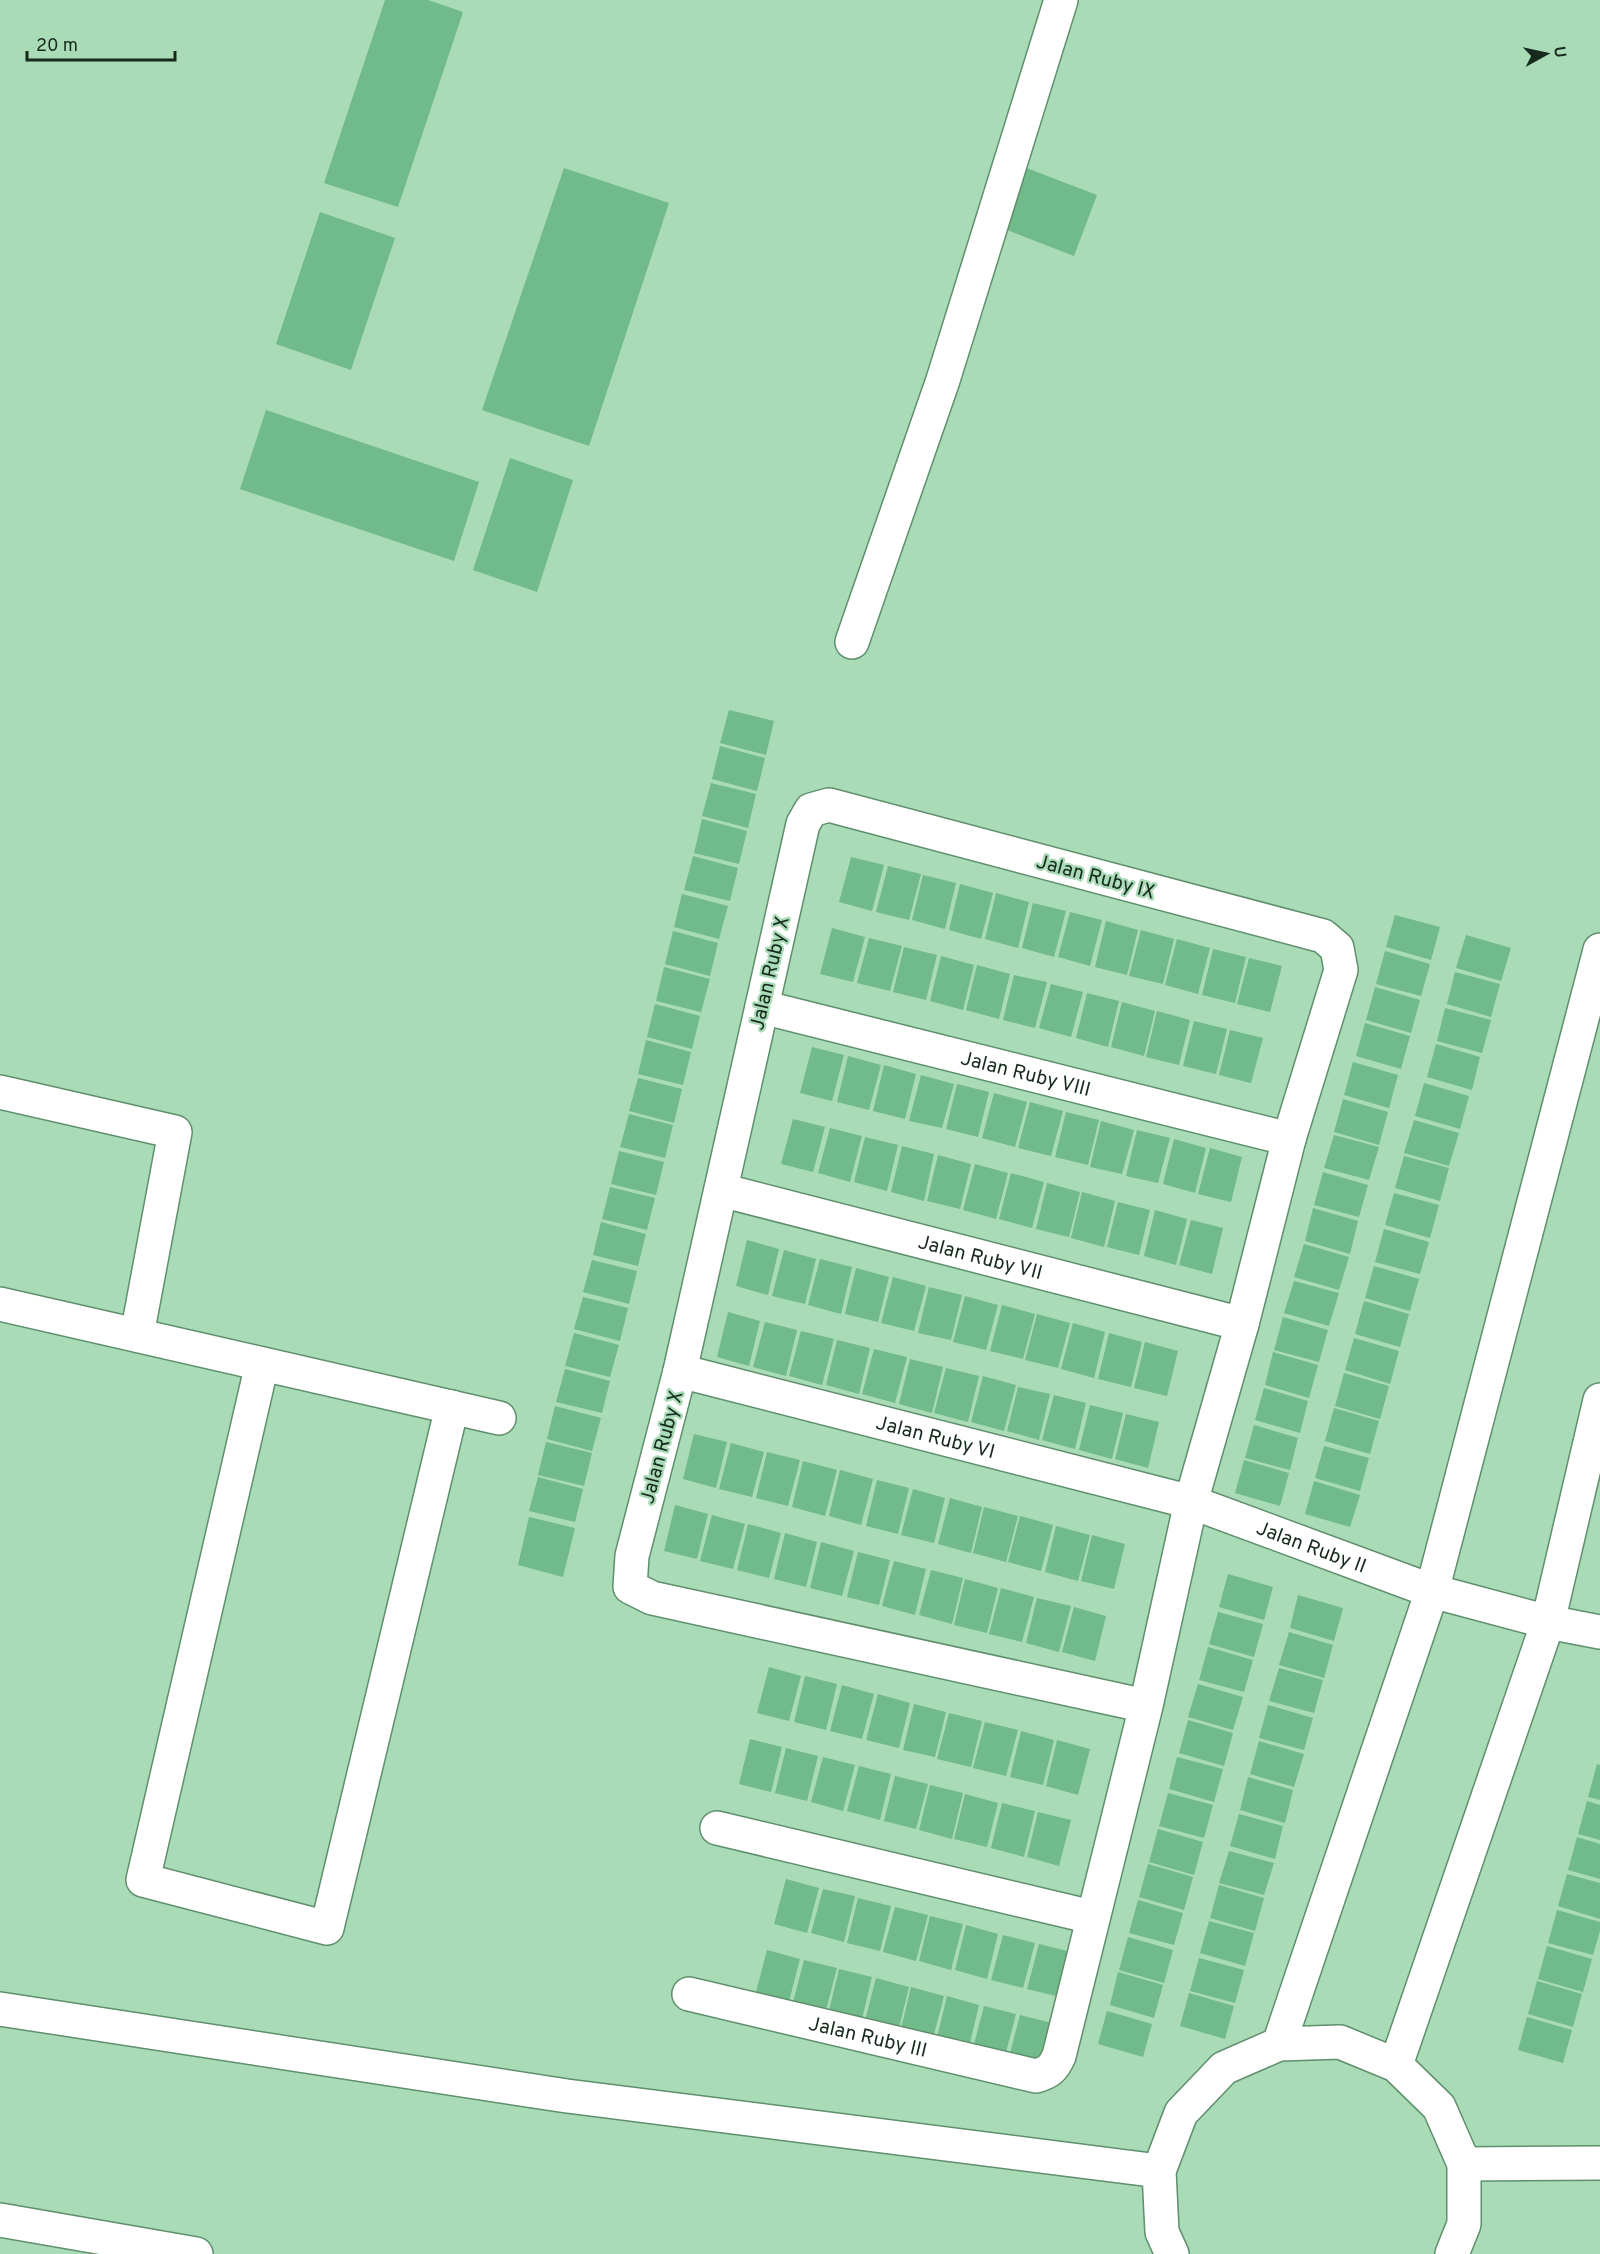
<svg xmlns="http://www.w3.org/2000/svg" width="1600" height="2254" viewBox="0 0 1600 2254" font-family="Overpass,sans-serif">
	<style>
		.building { fill: #71ba89 }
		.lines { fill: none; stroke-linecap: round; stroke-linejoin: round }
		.street-casing { stroke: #5f8f6d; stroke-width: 36 }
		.street { stroke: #fff; stroke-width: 33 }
		.labels { text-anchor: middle; stroke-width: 4.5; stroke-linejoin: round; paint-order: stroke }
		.street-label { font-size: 20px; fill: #162a1d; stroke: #a9dbb7 }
	</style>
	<rect width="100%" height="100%" fill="#a9dbb7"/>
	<path class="building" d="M385,0H428L463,12L398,207L324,183Z
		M1024,167L1097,195L1074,256L1002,228Z
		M564,168L669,203L589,446L482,410Z
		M320,212L395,238L351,370L276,344Z
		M266,410L479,482L454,561L240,489Z
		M510,458L573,480L537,592L473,570Z
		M729,710L774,721L766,755L720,743Z
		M720,746L765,758L757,791L712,779Z
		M711,783L756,794L748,828L702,816Z
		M702,819L747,831L739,864L694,853Z
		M693,856L738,868L730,901L684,890Z
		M851,857L884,865L872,911L839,902Z
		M888,866L921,874L909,920L876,912Z
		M923,875L956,883L945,929L912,920Z
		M960,884L993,893L981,939L949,930Z
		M996,893L1029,902L1018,948L985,939Z
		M682,894L728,906L719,939L674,927Z
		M1033,903L1066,911L1054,957L1022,948Z
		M1070,912L1102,920L1090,966L1058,957Z
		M1395,915L1440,927L1431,960L1386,947Z
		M1106,921L1138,930L1127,975L1095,967Z
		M832,928L865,937L853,982L820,974Z
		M1141,930L1174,939L1163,984L1129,976Z
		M673,931L718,943L710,976L665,964Z
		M1466,935L1511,948L1501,981L1456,968Z
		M869,938L902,946L890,991L857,983Z
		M1177,939L1210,948L1198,994L1165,985Z
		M904,947L937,955L926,1000L893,992Z
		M1213,949L1246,957L1235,1003L1202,995Z
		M1385,951L1430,964L1421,996L1376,984Z
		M941,956L974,965L963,1010L930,1001Z
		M1249,958L1282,966L1270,1012L1237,1004Z
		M977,965L1010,974L999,1019L966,1010Z
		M664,967L710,979L701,1012L656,1001Z
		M1455,972L1500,984L1491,1017L1447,1004Z
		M1014,975L1047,982L1035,1028L1003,1020Z
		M1051,984L1083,992L1071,1037L1039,1028Z
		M1375,987L1420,1000L1411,1033L1366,1020Z
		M1087,993L1119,1001L1108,1047L1076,1038Z
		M1122,1002L1155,1011L1144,1056L1111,1047Z
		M655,1004L700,1016L692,1049L647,1037Z
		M1445,1008L1491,1020L1482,1053L1437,1041Z
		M1157,1011L1190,1020L1179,1065L1146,1057Z
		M1194,1021L1227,1029L1216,1074L1183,1066Z
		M1365,1023L1410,1036L1401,1069L1356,1056Z
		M1230,1030L1263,1038L1251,1083L1219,1075Z
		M646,1040L691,1052L683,1085L638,1074Z
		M1436,1044L1480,1057L1472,1090L1427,1077Z
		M812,1047L844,1055L832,1101L800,1093Z
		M848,1056L881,1065L869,1110L837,1102Z
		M1353,1062L1398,1075L1389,1108L1344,1095Z
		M884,1065L916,1074L905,1119L873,1111Z
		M921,1075L954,1084L942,1128L909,1121Z
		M638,1078L682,1089L674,1123L629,1111Z
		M1424,1083L1469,1096L1460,1129L1415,1116Z
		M957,1084L989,1092L978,1137L946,1129Z
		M994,1093L1027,1102L1015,1147L982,1138Z
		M1343,1099L1388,1112L1379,1145L1334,1132Z
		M1030,1102L1063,1111L1051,1156L1018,1148Z
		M1066,1112L1099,1120L1088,1165L1055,1157Z
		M629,1114L673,1125L665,1158L620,1147Z
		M793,1119L825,1127L813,1172L781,1164Z
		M1414,1120L1459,1133L1449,1166L1404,1153Z
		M1101,1121L1134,1130L1122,1174L1090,1167Z
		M830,1128L862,1136L850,1182L818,1173Z
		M1137,1130L1170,1138L1158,1183L1126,1176Z
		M1334,1135L1379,1147L1369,1180L1324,1168Z
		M865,1137L898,1145L887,1191L854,1182Z
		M1174,1139L1206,1148L1195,1193L1163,1184Z
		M902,1146L934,1154L924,1201L891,1192Z
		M1210,1148L1242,1157L1231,1202L1198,1194Z
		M619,1151L664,1162L656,1195L611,1184Z
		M938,1155L971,1164L960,1209L927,1201Z
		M1404,1156L1449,1168L1440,1201L1395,1188Z
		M975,1164L1008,1173L996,1219L963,1210Z
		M1323,1172L1368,1185L1359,1217L1314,1205Z
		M1011,1173L1044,1182L1032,1228L999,1219Z
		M1047,1183L1080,1192L1069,1237L1036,1229Z
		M610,1187L655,1198L647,1230L602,1219Z
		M1082,1192L1115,1201L1104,1247L1071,1238Z
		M1394,1193L1439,1205L1430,1238L1385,1225Z
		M1118,1202L1150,1210L1139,1255L1107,1247Z
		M1313,1208L1358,1221L1350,1254L1305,1241Z
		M1155,1210L1187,1219L1176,1265L1144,1256Z
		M1191,1220L1223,1228L1212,1274L1179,1265Z
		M601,1222L646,1234L638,1266L593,1255Z
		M1384,1229L1429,1242L1420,1274L1375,1262Z
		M747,1240L779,1249L768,1295L736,1286Z
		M1304,1244L1349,1257L1339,1290L1294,1277Z
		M784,1250L816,1259L805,1304L772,1296Z
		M820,1259L852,1267L841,1314L808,1305Z
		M592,1260L637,1271L629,1304L583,1292Z
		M1374,1266L1419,1279L1410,1311L1365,1298Z
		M856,1268L889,1277L878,1322L845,1314Z
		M893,1277L926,1286L914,1331L881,1323Z
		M1294,1281L1339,1293L1329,1326L1284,1313Z
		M929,1287L962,1295L951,1340L918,1333Z
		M965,1296L998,1305L986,1350L953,1342Z
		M583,1297L628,1308L620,1341L574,1329Z
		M1364,1301L1409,1314L1400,1347L1355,1334Z
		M1002,1305L1035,1314L1023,1359L990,1351Z
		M728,1312L760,1321L749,1366L717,1357Z
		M1037,1314L1070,1323L1058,1368L1025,1360Z
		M1283,1317L1328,1330L1319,1362L1274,1350Z
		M765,1322L797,1330L786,1376L753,1367Z
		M1073,1323L1105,1332L1094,1378L1061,1369Z
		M801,1331L834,1339L822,1385L789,1376Z
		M574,1333L619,1345L610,1377L565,1366Z
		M1109,1333L1142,1342L1131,1387L1098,1379Z
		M1354,1338L1399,1351L1390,1384L1345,1370Z
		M837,1340L870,1348L859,1394L826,1385Z
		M1145,1342L1178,1351L1167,1396L1134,1388Z
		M874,1349L907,1357L895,1403L862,1394Z
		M1273,1352L1318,1365L1309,1398L1265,1385Z
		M910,1359L943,1367L932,1413L899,1404Z
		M946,1368L979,1376L968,1422L934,1413Z
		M565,1369L610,1381L602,1413L556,1402Z
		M1344,1373L1389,1386L1380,1419L1335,1406Z
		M983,1376L1016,1385L1004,1431L971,1422Z
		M1018,1387L1050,1394L1039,1440L1007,1431Z
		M1264,1388L1308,1401L1300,1433L1255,1420Z
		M1054,1395L1086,1403L1075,1449L1042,1440Z
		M1090,1405L1123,1413L1112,1459L1079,1450Z
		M555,1406L601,1418L592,1451L547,1439Z
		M1334,1408L1379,1421L1370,1454L1325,1441Z
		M1126,1414L1159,1422L1148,1468L1115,1459Z
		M1254,1425L1298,1438L1290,1470L1245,1458Z
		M694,1434L727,1442L716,1488L683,1479Z
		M546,1442L592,1453L584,1486L538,1475Z
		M731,1443L764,1452L752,1497L719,1489Z
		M1324,1446L1369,1458L1360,1491L1315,1478Z
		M767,1452L800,1460L788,1506L756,1498Z
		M1244,1460L1289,1473L1280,1506L1235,1493Z
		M803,1461L837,1470L825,1516L792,1507Z
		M840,1470L873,1479L861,1525L829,1516Z
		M538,1477L583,1489L575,1522L529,1511Z
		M877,1480L909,1488L898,1534L866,1526Z
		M1314,1481L1360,1495L1350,1527L1305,1514Z
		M913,1489L945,1498L934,1543L901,1535Z
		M950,1498L982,1507L971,1553L938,1544Z
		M675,1505L708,1514L697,1559L664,1551Z
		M984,1507L1018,1516L1006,1562L973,1553Z
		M712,1515L745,1524L733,1569L700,1561Z
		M1020,1516L1053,1525L1041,1571L1008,1562Z
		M529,1517L575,1528L563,1577L518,1565Z
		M748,1524L781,1533L769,1578L737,1570Z
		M1056,1526L1090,1535L1078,1581L1045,1572Z
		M785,1533L817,1542L806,1587L774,1579Z
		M1092,1535L1125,1544L1114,1589L1081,1581Z
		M821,1542L854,1551L842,1596L810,1588Z
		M858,1552L890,1560L879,1605L847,1597Z
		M894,1561L926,1569L915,1615L882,1606Z
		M931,1570L963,1578L952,1624L919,1615Z
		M1228,1574L1273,1587L1264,1620L1219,1607Z
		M965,1579L998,1588L987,1633L954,1625Z
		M1001,1588L1034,1597L1022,1642L989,1634Z
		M1298,1595L1343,1608L1334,1641L1290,1628Z
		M1037,1598L1071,1606L1059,1652L1026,1643Z
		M1074,1607L1106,1616L1095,1661L1062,1652Z
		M1218,1612L1263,1624L1254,1657L1209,1644Z
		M1289,1632L1333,1645L1324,1678L1279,1665Z
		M1208,1647L1253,1660L1244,1692L1199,1680Z
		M769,1667L801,1676L789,1721L757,1713Z
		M1279,1668L1323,1680L1314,1713L1269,1701Z
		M805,1676L837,1684L826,1730L794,1722Z
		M1198,1684L1243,1697L1233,1730L1188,1717Z
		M842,1685L874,1694L862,1739L830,1731Z
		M878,1694L910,1703L899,1748L866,1740Z
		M914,1704L946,1712L935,1757L903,1750Z
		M1268,1705L1313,1718L1304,1750L1259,1738Z
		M949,1713L982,1721L971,1767L937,1759Z
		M1188,1720L1233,1733L1224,1766L1179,1753Z
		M985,1722L1018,1730L1006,1776L973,1768Z
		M1021,1731L1054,1740L1043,1785L1010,1777Z
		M750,1739L782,1747L771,1792L739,1784Z
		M1057,1740L1090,1749L1078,1795L1046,1786Z
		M1259,1741L1304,1754L1294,1787L1250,1774Z
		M786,1748L818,1756L807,1801L775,1793Z
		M823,1757L855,1765L843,1811L811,1802Z
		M1177,1757L1223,1769L1214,1802L1169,1789Z
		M1597,1764L1600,1765V1800L1588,1797Z
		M859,1766L891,1774L880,1820L847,1811Z
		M895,1776L928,1784L916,1829L884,1821Z
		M1248,1777L1293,1790L1285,1823L1240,1810Z
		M930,1785L963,1793L952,1839L919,1830Z
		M1168,1793L1213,1805L1204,1838L1159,1826Z
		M965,1794L998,1803L987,1847L954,1839Z
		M1587,1801L1600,1805V1840L1578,1834Z
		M1002,1803L1035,1811L1024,1857L991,1848Z
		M1038,1812L1071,1820L1059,1866L1027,1857Z
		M1239,1814L1283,1826L1275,1859L1230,1846Z
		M1158,1829L1203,1842L1194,1875L1149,1862Z
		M1577,1837L1600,1844V1879L1568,1870Z
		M1229,1851L1274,1863L1264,1895L1219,1883Z
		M1148,1864L1193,1877L1184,1910L1139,1897Z
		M1567,1874L1600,1883V1919L1558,1906Z
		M786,1879L819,1888L807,1933L774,1924Z
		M1219,1885L1264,1898L1255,1931L1210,1918Z
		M823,1889L855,1896L844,1942L811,1933Z
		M858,1898L891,1906L880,1951L847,1943Z
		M1138,1900L1183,1913L1174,1945L1129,1933Z
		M895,1907L928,1915L916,1961L883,1952Z
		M1557,1910L1600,1922V1931L1593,1955L1548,1943Z
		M930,1916L963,1924L951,1970L919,1961Z
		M1209,1921L1254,1933L1245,1966L1200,1953Z
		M966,1925L998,1934L987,1979L955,1970Z
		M1003,1935L1035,1943L1023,1988L991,1980Z
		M1128,1937L1173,1950L1164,1983L1119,1970Z
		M1039,1944L1071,1952L1060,1997L1027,1989Z
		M1547,1946L1592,1959L1583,1992L1538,1979Z
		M767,1950L800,1959L788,2005L755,1996Z
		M1199,1958L1244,1970L1235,2003L1190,1991Z
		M804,1960L837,1968L825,2014L792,2006Z
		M839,1969L872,1977L861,2023L828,2015Z
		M1118,1972L1163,1985L1154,2018L1110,2005Z
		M876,1978L909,1987L898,2032L864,2024Z
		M1537,1981L1582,1994L1573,2027L1528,2014Z
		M911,1987L944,1996L932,2042L900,2033Z
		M1189,1993L1234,2006L1225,2039L1180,2026Z
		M947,1996L979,2005L968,2051L936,2042Z
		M984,2006L1016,2014L1004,2060L972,2052Z
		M1107,2011L1152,2024L1143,2057L1098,2044Z
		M1020,2015L1052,2023L1041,2069L1008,2061Z
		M1527,2017L1572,2030L1563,2063L1518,2050Z"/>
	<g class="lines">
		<g class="street-casing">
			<g id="street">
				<path d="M852,642L943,380L1061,0"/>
				<path id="s1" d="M762,1007L1289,1139"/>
				<path d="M0,1092L175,1132L137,1335"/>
				<path id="s2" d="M721,1190L1242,1324"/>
				<path d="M0,1304L499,1418"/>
				<path d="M262,1364L143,1880L327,1928L452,1407"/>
				<path id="s3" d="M680,1371L1191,1502L1432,1591L1548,1622L1600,1632"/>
				<path d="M717,1828L1092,1917"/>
				<path id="s4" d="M689,1994L1036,2076C1049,2072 1053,2069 1059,2056L1146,1706L1191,1502L1242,1324L1289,1139L1341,970L1337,948L1323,936L829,805L811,810L803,824L680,1371L632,1556L630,1587L652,1598L1146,1706"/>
				<path d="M0,2009L567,2096L1159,2171"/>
				<path d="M1279,2044L1432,1591L1600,950"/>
				<path d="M1396,2065L1548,1622L1600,1400"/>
				<path d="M1464,2164L1600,2163"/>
				<path d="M0,2220L196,2254"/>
				<path d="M1172,2254L1162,2232L1159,2171L1181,2113L1224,2068L1279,2044L1340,2042L1396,2065L1439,2107L1464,2164V2224L1452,2254"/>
			</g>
		</g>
		<use href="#street" class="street"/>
	</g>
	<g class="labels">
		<g class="street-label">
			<text transform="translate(1096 876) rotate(15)" y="7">Jalan Ruby IX</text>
			<text transform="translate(769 973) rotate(-77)" y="7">Jalan Ruby X</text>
			<text dy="7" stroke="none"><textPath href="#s1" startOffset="272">Jalan Ruby VIII</textPath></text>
			<text dy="7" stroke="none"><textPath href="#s2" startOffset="268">Jalan Ruby VII</textPath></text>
			<text dy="7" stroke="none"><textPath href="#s3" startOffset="264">Jalan Ruby VI</textPath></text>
			<text transform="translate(661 1447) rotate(-75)" y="7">Jalan Ruby X</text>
			<text dy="7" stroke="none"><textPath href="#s3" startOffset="656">Jalan Ruby II</textPath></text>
			<text dy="7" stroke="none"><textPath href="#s4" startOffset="184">Jalan Ruby III</textPath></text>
		</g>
	</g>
	<g transform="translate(1546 54) rotate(82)" stroke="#a9dbb7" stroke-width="4.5" paint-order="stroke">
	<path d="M0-4.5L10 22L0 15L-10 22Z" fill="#162a1d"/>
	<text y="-9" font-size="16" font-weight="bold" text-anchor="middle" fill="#162a1d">U</text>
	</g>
	<path d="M27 51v9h148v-9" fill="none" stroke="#162a1d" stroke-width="3"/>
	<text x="36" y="51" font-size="18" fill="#162a1d" stroke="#a9dbb7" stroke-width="4.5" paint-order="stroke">20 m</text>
</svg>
